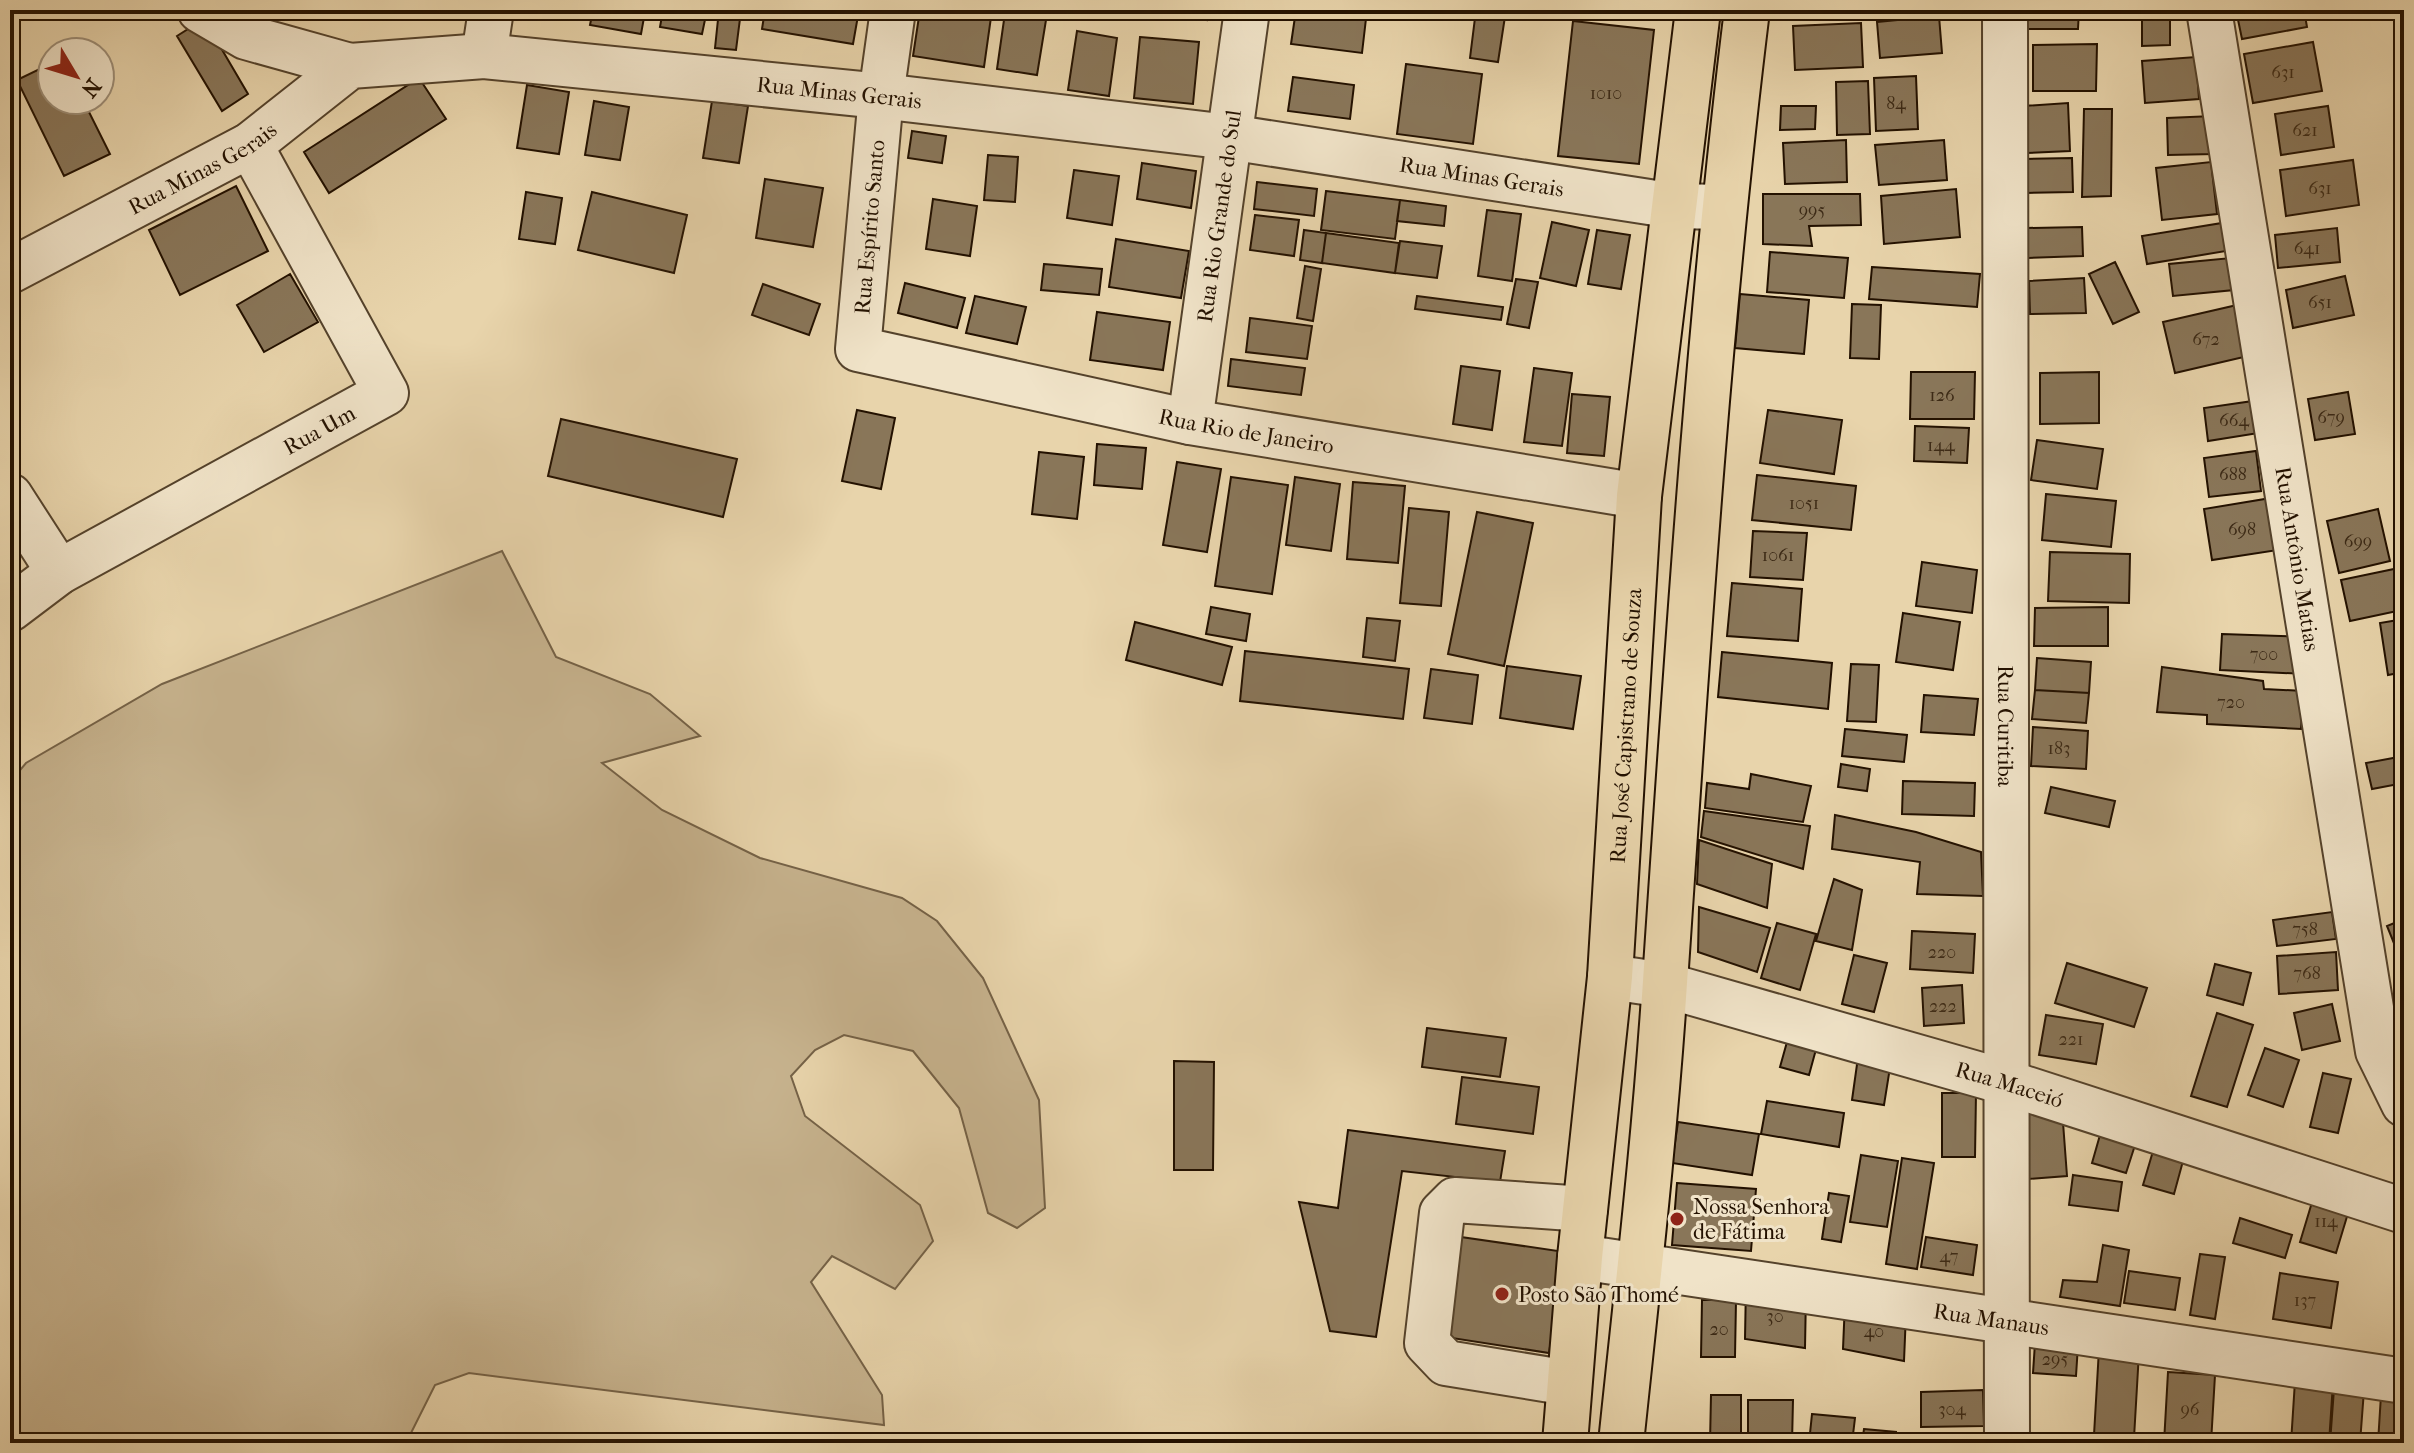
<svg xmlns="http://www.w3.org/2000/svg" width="2414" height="1453" viewBox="0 0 2414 1453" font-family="'IM FELL French Canon',serif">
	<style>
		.green { fill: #c7b38e; stroke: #756247; stroke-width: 2 }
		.building { fill: #897659; stroke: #231100; stroke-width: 2 }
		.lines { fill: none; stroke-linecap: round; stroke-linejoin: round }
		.minor-casing { stroke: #54422b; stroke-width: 48 }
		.major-casing { stroke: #231100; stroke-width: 48 }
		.minor { stroke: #f0e3c8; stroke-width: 44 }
		.major { stroke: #e8d4ab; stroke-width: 44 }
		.poi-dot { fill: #8f2418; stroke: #f0e3c8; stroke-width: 3 }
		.labels { text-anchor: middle; stroke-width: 6; stroke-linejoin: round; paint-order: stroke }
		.number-label { font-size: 18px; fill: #3c2a16 }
		.street-label { font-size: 22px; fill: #231100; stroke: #f0e3c8 }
		.poi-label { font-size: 22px; fill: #231100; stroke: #f0e3c8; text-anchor: start }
	</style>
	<rect width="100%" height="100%" fill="#e8d4ab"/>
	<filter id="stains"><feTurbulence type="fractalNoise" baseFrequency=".0025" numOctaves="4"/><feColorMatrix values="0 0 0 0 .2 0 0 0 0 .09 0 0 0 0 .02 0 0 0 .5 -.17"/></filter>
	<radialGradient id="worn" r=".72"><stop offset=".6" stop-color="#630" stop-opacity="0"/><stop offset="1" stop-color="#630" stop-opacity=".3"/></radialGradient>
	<path class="green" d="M502,551L556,657L650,694L700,736L602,763L662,810L760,858L902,898L937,921L983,978L1039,1100L1045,1208L1017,1228L988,1213L959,1108L913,1051L844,1035L815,1050L791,1076L805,1116L920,1205L933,1241L895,1289L832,1256L811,1282L882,1395L884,1425L469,1373L435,1385L406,1443H10V782L26,763L162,684Z"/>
	<path class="building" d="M593,10L645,12L641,34L590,25Z
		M663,10H707L702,34L660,27Z
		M719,10L741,11L736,50L715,48Z
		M765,10H859L853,44L762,29Z
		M920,10H992L984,67L913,56Z
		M1137,10H1208L1207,20Z
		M1296,10H1367L1362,53L1291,44Z
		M1476,10H1506L1498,62L1470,58Z
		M1820,10H1868L1869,15L1821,19Z
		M2021,10H2079L2078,29H2020Z
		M2142,10H2170V45L2142,46Z
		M2236,10H2304L2307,27L2242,39Z
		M1005,13L1046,20L1037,75L997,69Z
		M1939,16L1942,53L1880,58L1877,22Z
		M204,19L248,94L222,111L177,36Z
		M1573,21L1654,30L1639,164L1558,156Z
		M1861,23L1863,67L1795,70L1793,26Z
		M1077,31L1117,38L1109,96L1068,90Z
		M1140,37L1199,42L1193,104L1134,98Z
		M2313,42L2322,91L2253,103L2244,54Z
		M2097,44L2096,91H2033V45Z
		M2196,57L2199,99L2145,103L2142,61Z
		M52,63V100H83L110,154L64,176L17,80Z
		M1406,64L1482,74L1473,144L1397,134Z
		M1916,76L1918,129L1876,131L1874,78Z
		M1293,77L1354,85L1350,119L1288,111Z
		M419,78L446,119L329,193L304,152Z
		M1868,81L1870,134L1837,135L1836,82Z
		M527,85L569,92L559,154L517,148Z
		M594,101L629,107L620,160L585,155Z
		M712,101L748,106L739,163L703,158Z
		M2068,103L2070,151L2026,153L2023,106Z
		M1781,106H1816L1815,129L1780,130Z
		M2328,106L2334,147L2281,155L2275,114Z
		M2084,109H2112L2111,196L2082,197Z
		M2213,116L2214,154L2168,155L2167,118Z
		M912,131L946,136L942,163L908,158Z
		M1846,140L1847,182L1785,184L1783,143Z
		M1944,140L1947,180L1879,185L1875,145Z
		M988,155L1018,157L1015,202L984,200Z
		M2072,158L2073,192L2026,193L2024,159Z
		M2353,160L2359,205L2286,216L2280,170Z
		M2211,162L2217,214L2162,220L2156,168Z
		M1142,163L1196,171L1191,208L1137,199Z
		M1074,170L1119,176L1112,225L1067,218Z
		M765,179L823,188L813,247L756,238Z
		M1257,182L1317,189L1314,216L1254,209Z
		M236,186L268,251L180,295L149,230Z
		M1956,189L1960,237L1884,244L1881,196Z
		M1326,191L1400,200L1395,239L1321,230Z
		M526,192L562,198L555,244L519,239Z
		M592,192L687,215L674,273L578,250Z
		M1763,194H1860L1861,225L1809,226L1812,246L1763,244Z
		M933,199L977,206L970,256L926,249Z
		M1400,200L1446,206L1444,226L1397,221Z
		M1487,210L1521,214L1512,281L1478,276Z
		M1255,215L1299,220L1294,256L1250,250Z
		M1552,222L1589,230L1576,286L1540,278Z
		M2222,223L2226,251L2147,264L2142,236Z
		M2082,227L2083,256L2028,258L2027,228Z
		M2337,228L2340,262L2278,268L2275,235Z
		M1304,230L1326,233L1322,263L1300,260Z
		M1597,230L1630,235L1621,289L1588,284Z
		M1326,233L1399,243L1395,273L1322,263Z
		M1116,239L1189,251L1181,298L1109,287Z
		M1400,241L1442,246L1437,278L1395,273Z
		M1770,252L1848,258L1844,298L1767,292Z
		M2231,258L2234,290L2173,296L2169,264Z
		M2115,262L2139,312L2113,324L2089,274Z
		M1044,264L1102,269L1099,295L1041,290Z
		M1305,266L1321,269L1313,321L1297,318Z
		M1872,267L1980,274L1977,307L1869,299Z
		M290,274L318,322L264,352L237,305Z
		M2345,276L2354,315L2293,328L2286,290Z
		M2084,278L2086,313L2030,314L2029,281Z
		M1516,279L1538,282L1529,328L1507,324Z
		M905,283L965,298L957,328L898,313Z
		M763,284L820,304L809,335L752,315Z
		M1740,294L1809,300L1804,354L1735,348Z
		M975,296L1026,307L1017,344L966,333Z
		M1417,296L1503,307L1501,320L1415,309Z
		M1852,304L1881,305L1879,359L1850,358Z
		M2237,305L2248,356L2175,373L2163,322Z
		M1097,312L1170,322L1163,370L1090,360Z
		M1250,318L1312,326L1307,359L1246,352Z
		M1231,359L1305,368L1301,395L1228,386Z
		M1461,366L1500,371L1492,430L1453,424Z
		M1534,368L1572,373L1562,446L1524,442Z
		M1911,372H1975L1974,419H1910Z
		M2099,372V423L2040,424V373Z
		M2348,392L2355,434L2315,440L2308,399Z
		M1572,394L1610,397L1604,456L1567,453Z
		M2260,400L2265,432L2208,441L2204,408Z
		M857,410L895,418L881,489L842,481Z
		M1768,410L1842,420L1834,474L1760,463Z
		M561,419L737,459L723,517L548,476Z
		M1915,426L1969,428L1967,463L1914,461Z
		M2037,440L2103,449L2097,489L2031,480Z
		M1097,444L1146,448L1142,489L1094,485Z
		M2256,451L2261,491L2209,497L2204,458Z
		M1039,452L1084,457L1077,519L1032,514Z
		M1177,462L1221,469L1207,552L1163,545Z
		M1757,475L1856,486L1851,530L1752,520Z
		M1231,477L1288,485L1272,594L1215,586Z
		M1295,477L1340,484L1331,551L1286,545Z
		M1353,482L1405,486L1398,563L1347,559Z
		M2046,494L2116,501L2111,547L2042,540Z
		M2271,498L2278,550L2212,560L2204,509Z
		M1409,508L1449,512L1441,606L1400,603Z
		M2378,509L2390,561L2339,573L2327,521Z
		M1477,512L1533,523L1504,666L1448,654Z
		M1753,531L1807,533L1803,580L1750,577Z
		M2050,552L2130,554L2129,603L2048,601Z
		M1922,562L1977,570L1972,613L1916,606Z
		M2394,569L2402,610L2350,621L2341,580Z
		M1732,583L1802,589L1798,641L1727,636Z
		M1211,607L1250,614L1246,641L1206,634Z
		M2108,607V646H2034L2035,608Z
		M1903,613L1960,622L1953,670L1896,662Z
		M1367,618L1400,621L1395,661L1363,657Z
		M2404,619V672L2388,675L2380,623Z
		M1135,622L1232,647L1222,685L1126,660Z
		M2222,634L2307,637L2306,674L2220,670Z
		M1245,651L1409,669L1403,719L1240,701Z
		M1722,652L1832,663L1828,709L1718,697Z
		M2037,658L2091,662L2089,693L2035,690Z
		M1851,664L1879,665L1876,722L1847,721Z
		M1507,666L1581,676L1573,729L1500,718Z
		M2162,667L2263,681L2264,689L2304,691L2301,729L2207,724V715L2157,712Z
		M1431,669L1478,675L1472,724L1424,718Z
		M2035,690L2089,693L2086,723L2032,719Z
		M1924,695L1978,699L1974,735L1921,732Z
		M2033,727L2088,731L2086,769L2031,766Z
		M1845,729L1907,735L1904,762L1842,756Z
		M2404,756V783L2372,789L2366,763Z
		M1841,764L1870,769L1867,791L1838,787Z
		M1751,774L1811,786L1803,822L1705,808L1707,783L1749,789Z
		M1903,781L1975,783L1974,816L1902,814Z
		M2051,787L2115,801L2109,827L2045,813Z
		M1704,811L1810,826L1803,869L1701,837Z
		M1835,815L1916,832L1981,852L1983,896L1917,894L1920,862L1832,849Z
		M1699,840L1772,864L1767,908L1697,884Z
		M1834,879L1862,890L1852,950L1816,941Z
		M1699,907L1770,928L1757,972L1698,952Z
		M2332,912L2336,939L2277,946L2273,920Z
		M2404,919V962L2402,963L2387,926Z
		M1777,923L1816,934L1800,990L1761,978Z
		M1912,931L1975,934L1973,973L1910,969Z
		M2336,952L2338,990L2279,994L2277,956Z
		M1854,955L1887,963L1874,1012L1842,1004Z
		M2067,963L2147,988L2134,1027L2055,1003Z
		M2215,964L2251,973L2243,1005L2207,995Z
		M1962,985L1964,1023L1924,1026L1922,988Z
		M2332,1004L2340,1041L2302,1050L2294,1013Z
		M2217,1013L2253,1025L2227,1107L2191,1096Z
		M2046,1015L2103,1024L2096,1064L2039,1055Z
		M1792,1024L1821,1031L1809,1075L1780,1067Z
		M1427,1028L1506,1038L1500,1077L1422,1067Z
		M1860,1043L1892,1055L1884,1105L1852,1100Z
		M2265,1048L2299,1060L2283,1107L2248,1095Z
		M1174,1061L1214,1062L1213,1170H1174Z
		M2323,1073L2351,1079L2338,1133L2310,1127Z
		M1462,1077L1539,1087L1533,1134L1456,1124Z
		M1942,1093H1976L1975,1157H1942Z
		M1767,1101L1844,1113L1839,1147L1761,1134Z
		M2062,1109L2067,1176L2028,1179L2023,1111Z
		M1678,1122L1759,1134L1752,1175L1672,1163Z
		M2102,1128L2137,1139L2126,1173L2092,1163Z
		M1348,1130L1505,1151L1500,1182L1402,1171L1376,1337L1330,1331L1299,1202L1338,1208Z
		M2156,1141L2186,1150L2174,1194L2143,1185Z
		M1861,1155L1898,1161L1887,1227L1850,1222Z
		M1902,1158L1934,1163L1917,1269L1886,1264Z
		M2073,1175L2122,1182L2118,1211L2069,1205Z
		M1677,1183L1756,1189L1751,1251L1672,1245Z
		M2316,1189L2352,1200L2336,1253L2300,1242Z
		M1829,1193L1849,1196L1841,1242L1822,1239Z
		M2240,1218L2292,1235L2285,1258L2233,1243Z
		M1454,1236L1565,1252L1549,1353L1439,1336Z
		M1926,1237L1977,1245L1973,1275L1921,1267Z
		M2103,1245L2129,1250L2120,1306L2060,1297L2063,1280L2097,1282Z
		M2200,1254L2225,1257L2215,1319L2190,1315Z
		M2129,1271L2180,1278L2175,1310L2124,1303Z
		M2280,1273L2338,1282L2331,1328L2273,1319Z
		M1746,1284L1806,1293L1805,1348L1745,1339Z
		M1702,1300H1736L1735,1357H1701Z
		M1845,1302L1906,1313L1904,1361L1843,1349Z
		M2035,1343L2078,1345L2076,1376L2033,1373Z
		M2099,1349L2139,1352L2134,1438L2094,1435Z
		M2168,1372L2215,1375L2211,1443H2164Z
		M2295,1381L2333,1383L2329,1443H2291Z
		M2334,1389L2364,1390L2360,1443H2330Z
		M1983,1390L1984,1426L1921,1427V1392Z
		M1711,1395H1741V1443H1710Z
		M2381,1395L2404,1396V1443H2378Z
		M1748,1400H1793L1792,1443H1748Z
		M1812,1414L1855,1418L1852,1443H1809Z
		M1864,1429L1896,1432L1895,1443H1862Z"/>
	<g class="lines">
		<g class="minor-casing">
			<g id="minor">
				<path d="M200,10L246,37L350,66"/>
				<path id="s1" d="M893,10L881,96L858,349L1190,422L1639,496"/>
				<path id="s2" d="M2005,10L2007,1443"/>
				<path id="s3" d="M2209,10L2378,1051L2404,1104"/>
				<path d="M484,56L491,10"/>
				<path id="s4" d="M10,271L250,145L350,66L484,56L881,96L1229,137L1675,206L1722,207"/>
				<path id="s5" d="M1190,422L1247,10"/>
				<path d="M10,496L59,572"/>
				<path id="s6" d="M10,609L59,572L386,393L250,145"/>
				<path id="s7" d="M1610,977L1665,985L2005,1082L2404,1211"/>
				<path id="s8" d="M1580,1257L2404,1381"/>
				<path d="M1569,1383L1446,1363L1427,1343L1442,1213L1455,1200L1585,1209"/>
			</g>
		</g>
		<g class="major-casing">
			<g id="major">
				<path id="s9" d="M1565,1443L1580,1257L1610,977L1639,496L1698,10"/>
				<path d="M1621,1443C1637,1290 1655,1136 1665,982C1687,658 1707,333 1747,10"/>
			</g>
		</g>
		<use href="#minor" class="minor"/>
		<use href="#major" class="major"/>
	</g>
	<g class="poi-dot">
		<circle cx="1677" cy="1219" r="8"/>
		<circle cx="1502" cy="1294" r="8"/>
	</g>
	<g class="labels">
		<g class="number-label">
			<text x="2283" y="78">631</text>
			<text x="1606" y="99">1010</text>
			<text x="1896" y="109">84</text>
			<text x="2305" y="136">621</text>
			<text x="2320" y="194">631</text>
			<text x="1812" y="216">995</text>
			<text x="2307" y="254">641</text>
			<text x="2320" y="308">651</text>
			<text x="2206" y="345">672</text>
			<text x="1942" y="401">126</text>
			<text x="2331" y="423">679</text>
			<text x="2234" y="426">664</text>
			<text x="1941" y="451">144</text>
			<text x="2233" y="480">688</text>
			<text x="1804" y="509">1051</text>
			<text x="2242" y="535">698</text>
			<text x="2358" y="547">699</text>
			<text x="1778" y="561">1061</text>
			<text x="2264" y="660">700</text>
			<text x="2231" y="708">720</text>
			<text x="2059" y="754">183</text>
			<text x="2305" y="935">758</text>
			<text x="1942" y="958">220</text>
			<text x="2307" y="979">768</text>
			<text x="1943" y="1012">222</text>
			<text x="2071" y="1045">221</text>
			<text x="2326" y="1227">114</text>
			<text x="1949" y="1262">47</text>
			<text x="2305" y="1306">137</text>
			<text x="1775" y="1322">30</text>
			<text x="1719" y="1335">20</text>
			<text x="1874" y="1337">40</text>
			<text x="2055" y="1365">295</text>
			<text x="1952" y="1415">304</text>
			<text x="2190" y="1415">96</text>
		</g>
		<g class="street-label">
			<text dy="8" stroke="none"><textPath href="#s4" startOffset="890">Rua Minas Gerais</textPath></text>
			<text dy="8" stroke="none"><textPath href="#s4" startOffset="218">Rua Minas Gerais</textPath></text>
			<text dy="8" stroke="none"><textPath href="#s4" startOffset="1538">Rua Minas Gerais</textPath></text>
			<text dy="8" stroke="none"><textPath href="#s5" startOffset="208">Rua Rio Grande do Sul</textPath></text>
			<text transform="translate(869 227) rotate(-85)" y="8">Rua Espírito Santo</text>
			<text dy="8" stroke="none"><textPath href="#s6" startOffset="358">Rua Um</textPath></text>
			<text dy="8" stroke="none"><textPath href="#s1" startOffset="738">Rua Rio de Janeiro</textPath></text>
			<text dy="8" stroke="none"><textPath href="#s3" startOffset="556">Rua Antônio Matias</textPath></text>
			<text dy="8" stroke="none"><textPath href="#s9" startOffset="720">Rua José Capistrano de Souza</textPath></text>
			<text dy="8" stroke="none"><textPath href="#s2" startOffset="716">Rua Curitiba</textPath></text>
			<text dy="8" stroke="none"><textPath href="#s7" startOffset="414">Rua Maceió</textPath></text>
			<text dy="8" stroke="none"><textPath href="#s8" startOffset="416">Rua Manaus</textPath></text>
		</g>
		<g class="poi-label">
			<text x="1693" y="1214">Nossa Senhora<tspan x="1693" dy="25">de Fátima</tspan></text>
			<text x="1518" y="1302">Posto São Thomé</text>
		</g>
	</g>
	<rect width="2414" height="1453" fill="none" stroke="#e8d4ab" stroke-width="40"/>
	<rect x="12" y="12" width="2390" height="1429" fill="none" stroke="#231100" stroke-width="4"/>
	<rect x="20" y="20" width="2374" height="1413" fill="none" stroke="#231100" stroke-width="2"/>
	<g transform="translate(76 76) rotate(128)"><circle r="38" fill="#f0e3c8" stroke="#9e8f78" stroke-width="2"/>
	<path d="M0-6L14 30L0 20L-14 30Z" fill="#8f2418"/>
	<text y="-12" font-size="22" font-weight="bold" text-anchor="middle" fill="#231100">N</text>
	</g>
	<rect width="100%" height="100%" filter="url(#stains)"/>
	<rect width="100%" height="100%" fill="url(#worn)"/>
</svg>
